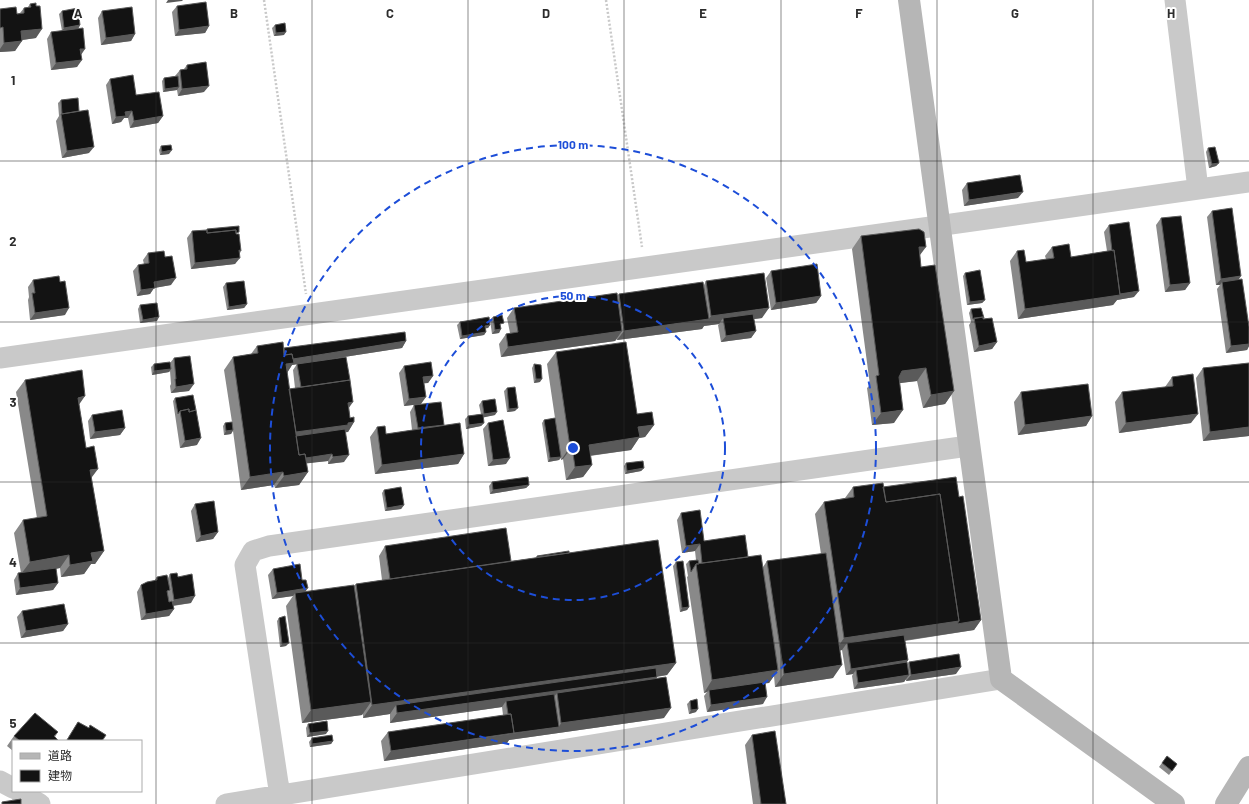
<svg xmlns="http://www.w3.org/2000/svg" width="1249" height="804" viewBox="0 0 1249 804" font-family="Barlow,'Noto Sans JP',sans-serif">
	<style>
		.lines { fill: none; stroke-linecap: round; stroke-linejoin: round }
		.path { stroke: #c9c9c9; stroke-width: 2.5; stroke-dasharray: 2 2; stroke-linecap: butt }
		.street { stroke: #c9c9c9; stroke-width: 21 }
		.secondary { stroke: #b6b6b6; stroke-width: 22 }
		.wall { fill: #898989; fill-rule: evenodd }
		.shaded-wall { fill: #5a5a5a }
		.building { fill: #131313; stroke: #5a5a5a }
		.grid { fill: none; stroke: #2c2c2c; stroke-width: 1; stroke-opacity: 0.55 }
		.ring { fill: none; stroke: #1d4ed8; stroke-width: 2; stroke-dasharray: 7 5 }
		.grid-label { font-size: 13px; text-anchor: middle; font-weight: bold; fill: #2c2c2c; stroke: #fff; stroke-width: 4; stroke-linejoin: round; paint-order: stroke }
		.centre { fill: #1d4ed8; stroke: #fff; stroke-width: 2 }
		.ring-label { font-size: 12px; text-anchor: middle; font-weight: bold; fill: #1d4ed8; stroke: #fff; stroke-width: 4; stroke-linejoin: round; paint-order: stroke }
	</style>
	<rect width="100%" height="100%" fill="#fff"/>
	<g class="lines">
		<path class="path" d="M264,0L306,294
			M606,0L642,247"/>
		<path class="street" d="M1175,0L1198,189
			M0,358L1249,182
			M0,781L13,788
			M18,791L40,804
			M226,804L1001,679
			M283,804L278,783L245,565L253,551L269,546L968,446"/>
		<path class="secondary" d="M909,0L1001,679L1174,804
			M1226,804L1249,767"/>
	</g>
	<path class="wall" d="M30,4L36,38L22,40L15,51L0,52V9L17,14L20,13L24,8L28,7Z
		M177,6L209,26L205,33L175,36L172,12Z
		M62,11L80,25L78,29L62,31L59,14Z
		M102,11L135,34L131,41L101,45L98,18Z
		M275,25L284,35L274,36L272,28Z
		M51,32L81,55L77,67L51,70L47,39Z
		M187,65L204,92L178,96L177,90L163,92L162,81L164,78L175,76L180,70L184,69Z
		M110,79L136,95L163,116L158,123L130,128L128,118H124L121,122L112,124L106,85Z
		M61,100L79,111L89,153L62,158L56,121L59,116L58,103Z
		M161,146L169,154L160,155L159,150Z
		M1208,148L1219,163L1216,166L1209,168L1206,152Z
		M967,183L1018,198L964,206L962,190Z
		M1212,211L1239,280L1249,327V346L1247,350L1226,353L1217,289L1220,285H1216L1207,217Z
		M1161,218L1190,283L1185,290L1165,292L1156,225Z
		M1109,225L1134,297L1117,300L1113,305L1018,319L1010,261L1017,251L1026,262L1046,259L1045,256L1052,247L1071,257L1107,251L1104,232Z
		M192,231L238,234L241,251L235,264L191,269L187,238Z
		M861,236L920,255L921,267L954,391L945,404L923,408L917,381L899,383L894,423L872,425L867,388L870,385L852,249Z
		M148,253L165,257L171,285L154,288L150,294L137,296L133,271L138,265L144,264L143,260Z
		M771,271L821,296L816,303L771,310L766,278Z
		M965,273L985,300L982,303L967,305L963,276Z
		M33,280L65,315L30,320L28,300L29,297L28,287Z
		M706,281L762,318L754,319L756,331L751,338L721,342L718,325L719,324L704,326V325L702,329L617,340V339L615,341L501,357L499,344L506,334L510,333L507,318L514,308L617,296L619,294L704,285Z
		M226,283L247,304L244,308L227,310L223,287Z
		M140,305L157,321L140,323L138,309Z
		M971,309L984,318H983L997,342L992,349L974,352L969,325L971,322L969,313Z
		M493,317L501,327L499,333L492,334L490,320Z
		M460,322L490,325L488,328H485L486,332L484,335L460,339L457,325Z
		M406,341L402,348L331,359L349,408L350,418L354,422L348,432H346L344,462L328,464V461L306,463L308,472L299,485L275,488L274,485L241,490L233,431L231,434L224,435L223,426L225,423L232,422L224,370L233,357L251,354L257,346L284,348ZM297,364L293,370L295,388L289,389L287,373L292,365Z
		M556,352L637,414L654,425L645,437L639,438L631,450L590,456L592,465L583,477L566,480L563,459L561,460V458L559,460L548,462L542,423L544,420L555,418L547,364Z
		M174,358L189,391L171,393L170,386L171,384L170,371L169,372L152,375L151,367L154,364L170,363Z
		M1249,363V436L1203,441L1196,378L1203,368Z
		M534,364L540,382L534,383L532,368Z
		M404,366L433,376L428,383H424L421,404L404,406L399,373Z
		M1172,377L1191,423L1119,433L1115,402L1122,392L1165,387Z
		M25,380L79,405L104,551L95,564H91L84,574L61,577L60,568L56,569L58,583L53,590L16,595L14,580L18,573H21L14,533L23,520L37,518L16,392Z
		M507,388L515,411L507,412L504,391Z
		M1021,392L1092,416L1086,426L1018,435L1014,402Z
		M175,398L197,445L180,448L173,401Z
		M482,401L495,415L483,417L484,423L481,426L466,429L465,419L468,416L481,414L479,405Z
		M414,405L444,425L464,454L458,464L375,474L370,437L377,427L386,434L412,430L410,412Z
		M92,415L125,428L120,435L90,439L88,421Z
		M488,423L506,464L488,466L483,429Z
		M626,463L644,468L641,471L625,474L624,466Z
		M492,482L529,485L526,488L490,494L489,486Z
		M853,487H883L959,497L981,620L974,630L905,641L908,660L907,662V665L909,662L956,674L906,681V679L904,682L854,689L852,676L853,674L846,675L842,650L839,651L833,678L775,687L774,676L769,683H765L763,704L707,712L704,696L707,692L704,693L687,577L688,576L686,564L689,561L696,560L695,551L682,553L677,520L681,513L704,541L748,557L763,567L767,561L821,554L815,514L824,502L845,498Z
		M384,490L404,505L401,509L385,511L382,493Z
		M195,504L218,532L213,539L196,542L191,511Z
		M385,546L511,561L536,558L537,556L569,553L676,663L667,675L657,677L656,678L664,718L509,740L507,743L384,761L381,741L388,732L503,715L502,707L390,723V714L363,718V713L362,715L302,723L286,606L293,596L272,599L268,575L273,569L302,580L305,592L354,586L356,584L382,580L379,556Z
		M676,562L689,607L687,610L680,612L673,566Z
		M170,574L178,577L191,603L173,606L174,609L169,616L141,620L137,592L141,585L154,581L157,577L168,578Z
		M22,611L68,624L63,631L21,638L17,617Z
		M279,618L286,646L280,647L277,621Z
		M690,701L696,712L689,714L687,704Z
		M78,722L102,741H66Z
		M308,724L326,734L307,737L306,728Z
		M58,732L55,737L59,741H13V751L7,746L14,736Z
		M752,735L786,804H753L745,745Z
		M312,738L333,741L331,744L310,747L309,742Z
		M1167,756L1177,764L1169,775L1159,767Z"/>
	<path class="shaded-wall" d="M168,0H183L182,1L166,3Z
		M80,25L78,29L62,31L64,28Z
		M209,26L205,33L175,36L179,30Z
		M42,29L36,38L15,41L21,31Z
		M286,32L284,35L274,36L276,33Z
		M135,34L131,41L101,45L106,38Z
		M22,41L15,51L0,52V49L4,43Z
		M80,49H85L81,55Z
		M82,60L77,67L51,70L56,63Z
		M209,86L204,92L178,96L182,89Z
		M179,87L177,90L163,92L165,89Z
		M132,111L128,118H124L121,122L112,124L116,117L125,112Z
		M163,116L158,123L130,128L134,121Z
		M94,147L89,153L62,158L67,151Z
		M172,150L169,154L160,155L162,152Z
		M1219,163L1216,166L1209,168L1212,164Z
		M1023,192L1018,198L964,206L969,200Z
		M919,247H926L917,259Z
		M240,258L235,264L191,269L195,263Z
		M1241,276L1237,282H1222L1220,285H1216L1221,279Z
		M176,278L171,285L154,288L150,294L137,296L141,290L154,282Z
		M1190,283L1185,290L1165,292L1170,285Z
		M1139,291L1134,297L1117,300L1113,305L1018,319L1025,309Z
		M821,296L816,303L771,310L776,303Z
		M985,300L982,303L967,305L970,302Z
		M247,304L244,308L227,310L229,307Z
		M69,308L65,315L30,320L35,313Z
		M769,308L762,318L724,323L723,318L719,324L704,326L711,316Z
		M159,317L157,321L140,323L143,320Z
		M709,319L702,329L617,340L624,331Z
		M490,325L488,328L483,329L485,326Z
		M501,329L499,333L492,334L495,330Z
		M622,331L615,341L501,357L508,347Z
		M756,331L751,338L721,342L726,336Z
		M486,332L484,335L460,339L462,336Z
		M406,341L402,348L292,365L285,376L286,360Z
		M997,342L992,349L974,352L979,346Z
		M1249,344V346L1247,350L1226,353L1231,346Z
		M926,368L917,381L893,384L902,371Z
		M171,369L169,372L152,375L154,371Z
		M433,376L428,383L418,384L423,377Z
		M536,379H542L540,382L534,383Z
		M194,384L189,391L171,393L176,387Z
		M954,391L945,404L923,408L931,395Z
		M85,396L76,409L78,398Z
		M426,397L421,404L404,406L409,399Z
		M353,402L346,412L348,403Z
		M518,408L515,411L507,412L509,409Z
		M903,410L894,423L872,425L881,413Z
		M497,412L495,415L481,418L484,414Z
		M1198,414L1191,423L1119,433L1126,423Z
		M1092,416L1086,426L1018,435L1025,425Z
		M354,422L348,432L286,442L293,432Z
		M484,423L481,426L466,429L469,425Z
		M444,425L413,435L418,428Z
		M654,425L645,437L639,438L631,450L580,457L589,445L638,427Z
		M1249,427V436L1203,441L1210,432Z
		M125,428L120,435L90,439L95,432Z
		M233,430L231,434L224,435L226,431Z
		M201,438L197,445L180,448L185,441Z
		M570,447H572L563,459L561,460Z
		M332,454L328,461L293,465L297,459Z
		M464,454L458,464L375,474L382,465Z
		M349,455L344,462L328,464L333,457Z
		M561,457L559,460L548,462L550,458Z
		M510,458L506,464L488,466L493,460Z
		M592,465L583,477L566,480L575,467Z
		M644,468L641,471L625,474L627,471Z
		M98,469L89,481L90,470Z
		M283,472L274,485L241,490L250,477Z
		M308,472L299,485L275,488L284,476Z
		M529,485L526,488L490,494L493,490Z
		M404,505L401,509L385,511L387,508Z
		M218,532L213,539L196,542L201,536Z
		M700,544L695,551L682,553L686,546Z
		M104,551L95,564H91L84,574L61,577L70,565L91,553Z
		M69,555L60,568L21,574L30,562Z
		M58,583L53,590L16,595L20,588Z
		M308,588L303,595L295,593L293,596L272,599L277,593Z
		M195,596L191,603L170,606L174,600Z
		M689,607L687,610L680,612L682,608Z
		M174,609L169,616L141,620L146,614Z
		M981,620L974,630L848,649L847,643L842,650L835,651L844,638L959,621Z
		M68,624L63,631L21,638L26,631Z
		M289,643L286,646L280,647L282,644Z
		M908,660L903,667L856,670L853,674L846,675L851,669Z
		M676,663L667,675L397,713L396,705L390,714L363,718L372,705Z
		M842,665L833,678L775,687L784,674Z
		M961,667L956,674L906,681L911,675Z
		M778,670L769,683L709,692V690L707,692L704,693L712,680Z
		M909,675L904,682L854,689L858,683Z
		M657,677L650,687L557,693L551,701H506L502,707L390,723L397,713Z
		M767,697L763,704L707,712L711,705Z
		M371,702L362,715L302,723L311,710Z
		M671,708L664,718L509,740L507,743L384,761L391,751L559,727L561,723Z
		M698,709L696,712L689,714L691,710Z
		M328,731L326,734L307,737L310,733Z
		M333,741L331,744L310,747L312,744Z"/>
	<path class="building" d="M206,2L209,26L179,30L177,6Z
		M36,3V6H40L42,29L21,31L22,41L4,43L3,27L0,28V9L16,7L17,14L24,13V8L31,7L30,4Z
		M132,7L135,34L106,38L102,11Z
		M78,8L80,25L64,28L62,11Z
		M285,23L286,32L276,33L275,25Z
		M83,28L85,49H80L82,60L56,63L51,32Z
		M206,62L209,86L182,89L180,70L187,69V65Z
		M133,75L136,95L159,92L163,116L134,121L132,111L125,112L126,116L116,117L110,79Z
		M178,76L179,87L165,89L164,78Z
		M78,98L79,111L62,114L61,100Z
		M88,110L94,147L67,151L61,114Z
		M171,145L172,150L162,152L161,146Z
		M1215,147L1219,163L1212,164L1208,148Z
		M1020,175L1023,192L969,200L967,183Z
		M1232,208L1241,276L1221,279L1212,211Z
		M1181,216L1190,283L1170,285L1161,218Z
		M1129,222L1139,291L1120,294L1114,250L1112,251L1109,225Z
		M239,226V232L236,233V230L207,233V229Z
		M919,229L924,232L926,247H919L921,267L935,265L954,391L931,395L926,368L902,371L899,377L903,410L881,413L876,376L879,375L861,236Z
		M207,230V233L236,230V234H239L241,251L239,250L240,258L195,263L192,231Z
		M1069,244L1071,257L1114,250L1120,295L1025,309L1017,251L1024,250L1026,262L1054,258L1052,247Z
		M164,251L165,257L172,256L176,278L154,282L155,288L141,290L138,265L149,263L148,253Z
		M817,264L821,296L776,303L771,271Z
		M980,270L985,300L970,302L965,273Z
		M764,273L769,308L711,316L706,281Z
		M59,276L60,282L65,281L69,308L35,313L32,293H35L33,280Z
		M1242,279L1249,327V344L1231,346L1222,282Z
		M244,281L247,304L229,307L226,283Z
		M703,282L709,319L624,331L619,294Z
		M617,293L622,331L508,347L506,334L518,332L514,308Z
		M157,303L159,317L143,320L140,305Z
		M981,308L984,318H983V317L973,319L971,309Z
		M753,314L756,331L726,336L723,318Z
		M502,315L504,323L500,324L501,329L495,330L493,317Z
		M489,317L490,325L485,326L486,332L462,336L460,322Z
		M983,317V319L992,318L997,342L979,346L974,318Z
		M405,332L406,341L293,359L292,354L285,355L284,348Z
		M283,342L284,355L292,354L294,363L286,364L299,455L305,454L308,472L284,476L283,472L250,477L233,357L258,353L257,346Z
		M626,342L637,414L652,412L654,425L638,427L640,437L589,445L592,465L575,467L572,447H570L556,352Z
		M190,356L194,384L176,387L175,379H176L174,358Z
		M346,357L350,380L301,387L297,364Z
		M170,362L171,369L154,371V364Z
		M431,362L433,376L423,377L426,397L409,399L404,366Z
		M1249,363V427L1210,432L1203,368Z
		M534,364L541,365L542,379H536Z
		M82,370L85,396L78,398L86,448L94,446L98,469L90,470L104,551L91,553L93,561L70,565L69,555L30,562L23,520L47,516L25,380Z
		M1193,374L1198,414L1126,423L1122,392L1173,386L1172,377Z
		M350,380L353,402L348,403L350,418L354,417V422L348,423V425L296,432L289,389Z
		M1088,384L1092,416L1025,425L1021,392Z
		M515,387L518,408L509,409L507,388Z
		M193,395L196,410L189,412V409L180,411L178,414L175,398Z
		M495,399L497,412L484,414L482,401Z
		M441,402L444,425L418,428L414,405Z
		M189,409V412L196,410L201,438L185,441L180,411Z
		M122,410L125,428L95,432L92,415Z
		M483,414L484,423L469,425L468,416Z
		M555,418L561,457L550,458L544,420Z
		M503,420L510,458L493,460L488,423Z
		M232,422L233,430L226,431L225,423Z
		M460,423L464,454L382,465L377,427L385,426L386,434Z
		M345,429L349,455L333,457L332,454L306,458L305,454L299,455L296,436Z
		M643,461L644,468L627,471L626,463Z
		M528,477L529,485L493,490L492,482Z
		M956,477L959,497L963,496L981,620L957,624L959,621L940,494L886,502L883,487Z
		M883,483L886,502L940,494L959,621L844,638L824,502L854,497L853,487Z
		M401,487L404,505L387,508L384,490Z
		M214,501L218,532L201,536L195,504Z
		M700,510L704,541L745,535L748,557L702,563L700,544L686,546L681,513Z
		M506,528L511,561L390,579L385,546Z
		M658,540L676,663L372,705L356,584Z
		M569,551V553L537,557V556Z
		M826,553L842,665L784,674L767,561Z
		M761,555L778,670L712,680L696,564Z
		M698,560L699,564H696L691,572L689,561Z
		M683,561L689,607L682,608L676,562Z
		M300,564L302,580H306L308,588L277,593L273,569Z
		M56,568L58,583L20,588L18,573Z
		M177,573L178,577L192,574L195,596L174,600L170,574Z
		M167,575L170,590L167,591L169,602L172,601L174,609L146,614L141,585L147,582L157,580V577Z
		M354,585L371,702L311,710L295,593Z
		M64,604L68,624L26,631L22,611Z
		M285,616L289,643L282,644L279,618Z
		M904,635L908,660L851,669L847,643Z
		M959,654L961,667L911,675L909,662Z
		M907,662L909,675L858,683L856,670Z
		M656,668L657,677L397,713L396,705Z
		M666,677L671,708L561,723L557,693Z
		M765,682L767,697L711,705L709,690Z
		M554,694L559,727L514,733L511,714H508L506,701Z
		M697,699L698,709L691,710L690,701Z
		M35,713L58,732L54,736L59,741H20L14,736Z
		M511,714L514,733L391,751L388,732Z
		M327,721L328,731L310,733L308,724Z
		M78,722L89,728L90,725L106,735L102,741H70L67,740Z
		M775,731L786,804H761L752,735Z
		M332,735L333,741L312,744V738Z
		M1167,756L1177,764L1172,771L1162,763Z
		M21,799V804H2V802Z"/>
	<path class="grid" d="M156,0V804M312,0V804M468,0V804M624,0V804M781,0V804M937,0V804M1093,0V804M0,161H1249M0,322H1249M0,482H1249M0,643H1249"/>
	<g class="ring">
		<circle cx="573" cy="448" r="152"/>
		<circle cx="573" cy="448" r="303"/>
	</g>
	<g class="grid-label">
		<text x="78" y="18">A</text>
		<text x="234" y="18">B</text>
		<text x="390" y="18">C</text>
		<text x="546" y="18">D</text>
		<text x="703" y="18">E</text>
		<text x="859" y="18">F</text>
		<text x="1015" y="18">G</text>
		<text x="1171" y="18">H</text>
		<text x="13" y="85">1</text>
		<text x="13" y="246">2</text>
		<text x="13" y="407">3</text>
		<text x="13" y="567">4</text>
		<text x="13" y="728">5</text>
	</g>
	<circle cx="573" cy="448" r="6" class="centre"/>
	<g class="ring-label">
		<text x="573" y="149">100 m</text>
		<text x="573" y="300">50 m</text>
	</g>
	<rect x="12" y="740" width="130" height="52" fill="#ffffff" stroke="#ababab"/>
	<rect x="20" y="753" width="20" height="6" fill="#b6b6b6" stroke="#ababab"/>
	<text x="48" y="760" font-size="12" fill="#2c2c2c">道路</text>
	<rect x="20" y="770" width="20" height="12" fill="#131313" stroke="#ababab"/>
	<text x="48" y="780" font-size="12" fill="#2c2c2c">建物</text>
</svg>
